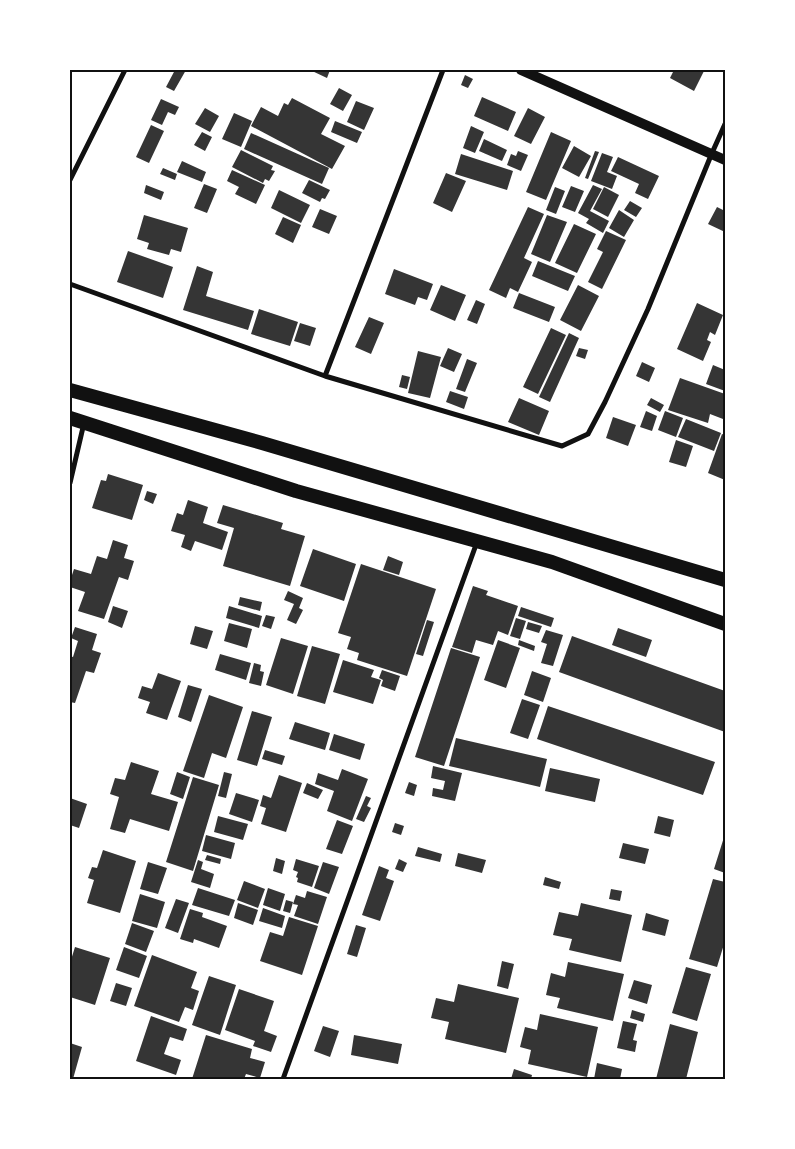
<svg xmlns="http://www.w3.org/2000/svg" width="795" height="1149" viewBox="0 0 795 1149" font-family="'Open Sans',sans-serif">
	<style>
		.building { fill: #353535 }
		.lines { fill: none; stroke-linecap: round; stroke-linejoin: round }
		.minor { stroke: #111; stroke-width: 5 }
		.secondary { stroke: #111; stroke-width: 10 }
		.trunk { stroke: #111; stroke-width: 14 }
		.neatline { fill: none; stroke: #111; stroke-width: 2 }
	</style>
	<rect width="100%" height="100%" fill="#fff"/>
	<path class="building" d="M175,70H186L174,91L166,87Z
		M310,70H330L327,78Z
		M674,70H703L704,71L694,91L670,78Z
		M465,75L473,79L468,88L461,85Z
		M339,88L352,95L343,111L330,104Z
		M482,97L516,112L508,131L474,116Z
		M292,98L330,118L321,134L345,146L332,169L251,126L261,107L278,116L284,103L288,105Z
		M161,99L179,107L175,115L168,112L162,125L151,120Z
		M356,101L374,108L364,130L347,122Z
		M205,108L219,116L210,132L195,124Z
		M528,108L545,117L531,144L514,136Z
		M234,113L252,121L241,147L222,139Z
		M335,121L362,132L357,143L331,132Z
		M151,125L164,131L149,163L136,157Z
		M471,126L484,132L475,153L463,148Z
		M202,132L212,137L205,151L194,145Z
		M551,132L571,141L546,200L526,192Z
		M251,133L329,168L322,184L244,149Z
		M484,139L507,150L502,161L479,151Z
		M574,146L591,156L579,177L562,168Z
		M241,150L273,166L271,170L275,171L269,181L265,179L263,183L232,167Z
		M518,151L528,155L521,171L507,165L511,154L516,156Z
		M595,151L599,152L588,179L585,178Z
		M602,153L613,157L607,172L617,176L612,189L591,181Z
		M461,154L513,171L507,190L455,174Z
		M618,157L659,176L648,199L635,193L639,184L611,171Z
		M182,161L206,172L202,182L177,172Z
		M163,168L177,174L175,180L160,174Z
		M232,170L265,185L256,204L235,194L239,187L227,181Z
		M446,173L466,181L452,212L433,203Z
		M309,180L330,190L325,199L322,198L320,202L302,193Z
		M204,184L217,189L207,213L194,208Z
		M146,185L164,192L161,200L144,193Z
		M593,185L602,189L590,211L609,221L603,233L586,223L589,219L578,213Z
		M571,186L584,191L575,212L562,207Z
		M555,187L565,191L556,214L546,210Z
		M604,187L619,195L608,217L593,209Z
		M279,190L310,205L301,223L271,208Z
		M630,201L642,208L636,217L624,210Z
		M528,207L544,214L524,258L532,262L518,292L510,288L506,298L489,290Z
		M717,207L725,211V232L708,224Z
		M320,209L337,216L329,234L312,227Z
		M619,210L634,220L624,237L609,228Z
		M144,215L188,228L181,252L171,249L169,255L147,249L149,243L137,239Z
		M547,215L567,222L550,262L531,254Z
		M283,217L301,225L293,243L275,234Z
		M574,224L596,234L577,273L555,263Z
		M606,231L626,240L602,289L588,282L603,252L597,249Z
		M128,251L173,267L163,298L117,282Z
		M538,261L575,276L568,291L532,276Z
		M197,266L213,272L206,296L254,311L248,330L183,310Z
		M394,269L433,284L427,300L418,297L415,305L385,294Z
		M441,285L466,295L455,321L430,310Z
		M578,285L599,296L581,331L560,320Z
		M519,293L555,307L549,322L513,308Z
		M476,300L485,304L477,324L467,320Z
		M697,303L723,315L715,335L710,332L707,340L711,342L703,361L677,349Z
		M259,309L298,322L290,346L251,334Z
		M369,317L384,323L371,354L355,347Z
		M300,323L316,328L310,346L294,341Z
		M551,328L566,335L538,394L523,387Z
		M569,333L579,338L550,402L539,397Z
		M448,348L462,354L454,372L440,366Z
		M579,348L588,350L585,359L576,356Z
		M418,351L441,357L430,398L408,393Z
		M467,359L477,363L465,392L456,389Z
		M642,362L655,368L649,382L636,376Z
		M713,365L725,370V391L706,384Z
		M402,375L410,377L407,389L399,387Z
		M680,378L725,394V412L723,419L710,414L708,423L668,410Z
		M450,391L468,397L464,409L446,402Z
		M519,398L549,411L539,435L508,422Z
		M651,398L664,405L660,412L647,405Z
		M646,411L657,416L652,431L640,427Z
		M665,411L683,418L676,437L658,430Z
		M613,417L636,425L628,446L606,438Z
		M686,419L721,433L714,451L678,437Z
		M722,434L725,435V480L708,473Z
		M676,440L693,446L686,467L669,462Z
		M108,474L143,485L132,520L92,508L101,480L106,481Z
		M147,491L157,494L153,504L144,500Z
		M188,500L208,507L203,523L228,532L222,550L195,541L191,551L181,547L185,535L171,531L177,513L183,515Z
		M223,505L283,523L281,529L305,536L290,586L223,566L234,528L217,523Z
		M113,540L128,545L124,558L134,561L128,580L119,577L104,619L78,611L85,592L70,587V581L74,569L91,574L97,556L107,559Z
		M313,549L356,564L344,601L300,586Z
		M388,556L403,562L399,575L383,570Z
		M361,564L436,589L407,676L357,660L359,653L347,649L351,637L338,633Z
		M473,586L488,591L486,595L518,606L508,635L498,631L493,645L476,640L472,653L452,647Z
		M288,591L303,598L299,608L303,610L296,624L287,620L294,604L284,600Z
		M240,597L262,602L260,611L238,605Z
		M113,606L128,611L122,628L108,622Z
		M229,606L262,616L259,628L226,618Z
		M521,607L554,618L551,627L518,616Z
		M266,615L275,617L271,629L262,626Z
		M516,618L526,621L520,639L510,636Z
		M427,620L434,622L423,656L416,654Z
		M528,622L542,626L539,633L526,629Z
		M229,623L252,629L247,648L224,641Z
		M195,626L213,631L207,649L190,644Z
		M75,627L97,634L92,650L101,653L94,673L86,671L75,703L70,702V656L73,657L78,641L71,638Z
		M618,628L652,640L646,657L612,645Z
		M546,630L563,635L553,666L541,663L547,644L541,642Z
		M572,636L725,691V732L559,672Z
		M281,638L308,646L293,694L266,685Z
		M498,640L520,648L506,688L484,680Z
		M519,640L535,646L534,651L518,645Z
		M312,646L340,654L325,704L297,696Z
		M451,648L480,657L444,766L415,757Z
		M220,654L251,663L246,680L215,670Z
		M343,660L374,670L371,677L381,680L373,704L333,692Z
		M254,663L261,665L260,671L264,672L261,686L249,683Z
		M382,670L400,676L395,691L381,686L383,680L379,678Z
		M532,671L551,678L543,702L524,695Z
		M158,673L181,681L167,720L146,713L150,702L138,698L142,686L152,689Z
		M188,685L202,689L191,722L178,717Z
		M209,695L243,707L226,758L212,753L204,778L183,771Z
		M522,699L540,705L528,739L510,733Z
		M548,706L715,762L703,795L537,739Z
		M252,711L272,717L257,766L237,760Z
		M295,722L330,733L325,750L289,739Z
		M334,734L365,744L360,760L329,750Z
		M456,738L547,759L540,787L449,766Z
		M265,750L285,756L282,765L262,759Z
		M131,762L159,771L151,794L178,802L169,831L130,819L125,833L110,829L119,797L110,794L115,778L125,780Z
		M433,766L462,773L455,801L432,796L433,788L443,790L445,781L431,778Z
		M550,768L600,779L595,802L545,791Z
		M342,769L368,779L352,821L327,811L334,791L315,784L318,773L338,780Z
		M177,772L190,777L183,799L170,794Z
		M224,772L232,774L226,798L218,796Z
		M279,775L302,783L286,832L261,824L266,808L260,806L263,795L271,798Z
		M193,777L219,785L193,871L166,862Z
		M409,782L417,785L414,796L405,793Z
		M307,783L323,790L318,799L303,793Z
		M236,793L259,800L252,822L229,814Z
		M366,796L371,798L367,806L371,808L364,822L356,819Z
		M70,798L87,804L79,828L70,825Z
		M218,816L248,824L243,840L214,832Z
		M658,816L674,820L670,837L654,833Z
		M337,820L353,826L342,854L326,849Z
		M395,823L404,826L401,835L392,832Z
		M725,834V873L714,869Z
		M206,835L235,843L231,859L202,851Z
		M623,843L649,849L645,864L619,858Z
		M418,847L442,854L440,862L415,856Z
		M103,850L136,861L120,913L87,903L94,880L88,878L92,867L97,868Z
		M458,853L486,860L482,873L455,866Z
		M207,855L221,859L220,864L205,860Z
		M276,858L285,861L282,874L273,871Z
		M296,859L319,866L312,887L297,882L298,878L296,877L298,872L293,870Z
		M399,859L407,863L403,872L395,869Z
		M198,860L203,862L201,869L214,874L210,888L191,882Z
		M148,862L167,868L158,894L140,889Z
		M323,862L339,867L329,894L314,888Z
		M379,866L389,870L386,878L394,881L380,921L362,915Z
		M545,877L561,882L559,889L543,885Z
		M713,879L725,882V941L717,967L689,959Z
		M244,881L265,889L258,908L237,900Z
		M198,888L235,900L229,916L192,905Z
		M268,888L285,894L280,911L263,905Z
		M611,889L622,891L620,901L609,899Z
		M307,891L327,897L318,924L294,916L298,905L293,904L296,895L305,898Z
		M140,894L165,902L157,928L132,921Z
		M176,899L189,903L178,933L165,928Z
		M286,900L293,902L290,913L283,911Z
		M238,903L258,910L253,925L234,918Z
		M581,903L632,915L621,962L569,950L572,939L553,935L559,912L578,916Z
		M263,908L285,916L282,928L259,921Z
		M190,909L203,913L202,917L227,926L219,948L194,939L193,943L180,939Z
		M646,913L669,920L665,936L642,930Z
		M289,917L318,926L302,975L260,961L270,932L283,936Z
		M132,923L154,931L146,952L125,944Z
		M356,925L366,928L357,957L347,954Z
		M75,947L110,958L95,1005L70,997V963Z
		M124,947L147,956L139,978L116,970Z
		M152,955L197,972L191,988L199,991L193,1010L185,1007L179,1022L134,1006Z
		M502,961L514,964L508,989L497,986Z
		M568,962L624,974L613,1021L557,1008L560,998L546,995L551,973L565,977Z
		M686,967L711,974L697,1021L672,1013Z
		M209,976L236,985L220,1035L192,1025Z
		M634,980L652,985L647,1004L628,998Z
		M116,983L132,988L126,1006L110,1001Z
		M458,984L519,998L506,1053L445,1039L449,1022L431,1018L436,998L454,1002Z
		M239,989L274,1001L264,1031L277,1036L271,1052L253,1046L255,1041L225,1030Z
		M632,1010L645,1014L643,1022L630,1018Z
		M540,1014L598,1027L587,1077L528,1064L531,1050L520,1047L525,1027L537,1030Z
		M151,1016L187,1029L183,1041L170,1037L164,1054L181,1060L176,1075L136,1061Z
		M623,1021L637,1024L633,1040L637,1041L635,1052L617,1048Z
		M670,1024L698,1032L686,1079H656Z
		M323,1026L339,1031L330,1057L314,1051Z
		M206,1035L252,1049L250,1058L265,1062L260,1078L246,1074L244,1079H192Z
		M354,1035L402,1044L398,1064L351,1055Z
		M70,1043L82,1047L73,1079H70Z
		M597,1063L622,1069L620,1079H594Z
		M514,1069L532,1075L531,1079H511Z"/>
	<g class="lines">
		<path class="minor" d="M70,180L125,70
			M70,284L325,376L562,446L588,434L605,402L648,309L712,153L725,124
			M325,376L443,70
			M70,483L84,423
			M283,1079L477,542"/>
		<path class="secondary" d="M521,70L725,160"/>
		<path class="trunk" d="M70,390L262,443L725,580
			M70,418L296,491L552,562L725,624"/>
	</g>
	<rect width="795" height="1149" fill="none" stroke="#ffffff" stroke-width="142"/>
	<rect x="71" y="71" width="653" height="1007" class="neatline"/>
</svg>
